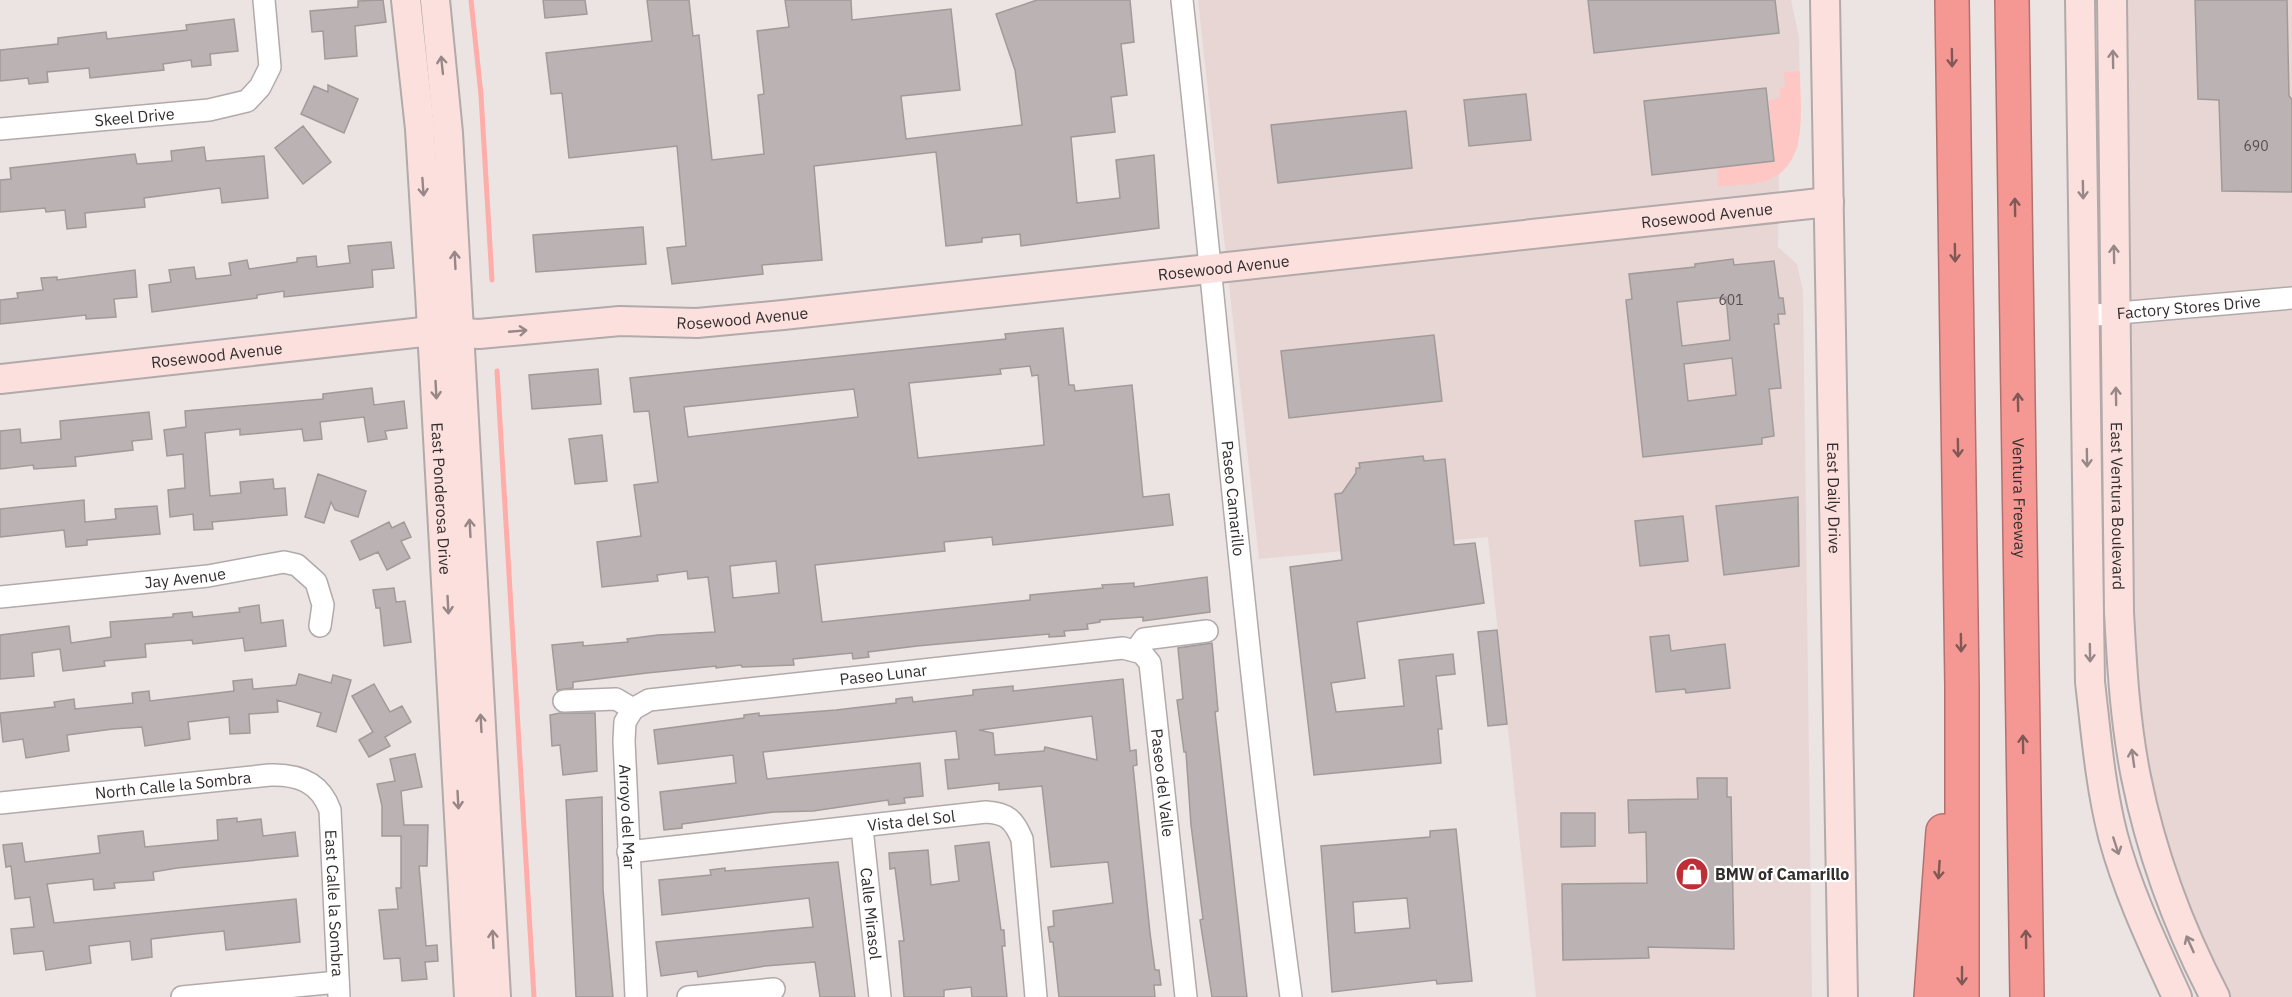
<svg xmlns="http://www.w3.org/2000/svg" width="2292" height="997" viewBox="0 0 2292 997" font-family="'IBM Plex Sans',sans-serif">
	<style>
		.built { fill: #e7d6d4 }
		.green { fill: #ffc7c3 }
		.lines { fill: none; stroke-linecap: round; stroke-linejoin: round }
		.stream { stroke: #feada8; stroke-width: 5 }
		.building { fill: #bbb3b3; stroke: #a19a99; stroke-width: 1.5; fill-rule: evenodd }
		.minor-casing { stroke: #b2aaaa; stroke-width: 24 }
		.secondary-casing { stroke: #b2aaaa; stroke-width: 32 }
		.motorway-casing { stroke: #b1726f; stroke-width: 36 }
		.minor { stroke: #fff; stroke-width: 21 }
		.secondary { stroke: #fce0de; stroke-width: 28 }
		.motorway { stroke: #f59792; stroke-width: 33 }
		.oneway { stroke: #805856 }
		.oneway2 { stroke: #978786 }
		.labels { text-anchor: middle; stroke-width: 4.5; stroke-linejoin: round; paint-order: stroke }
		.number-label { font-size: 14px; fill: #544f4f }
		.street-label { font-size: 16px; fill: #322e2e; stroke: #fff }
		.poi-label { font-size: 16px; font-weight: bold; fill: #322e2e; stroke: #fff; text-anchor: start }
	</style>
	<rect width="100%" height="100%" fill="#ece3e3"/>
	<path class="built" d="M1198,0H1791L1799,37L1800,119L1798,146L1790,162L1779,174L1778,247L1797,264L1803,291L1812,997H1536L1488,537L1259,559Z
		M2120,0H2292V997H2227L2178,886L2155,803L2133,652Z"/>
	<path class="green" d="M1800,71C1800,108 1810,167 1765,181C1750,186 1733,185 1718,186L1717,168L1775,161L1769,100L1780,98V89L1785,87L1784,72Z"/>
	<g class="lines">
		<path class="stream" d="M471,0L481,95L492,280
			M497,371L534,997"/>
	</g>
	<path class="building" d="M383,0L386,22L355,26L357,56L325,59L323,31L312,32L310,11L358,7V1Z
		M543,0H585L587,14L545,18Z
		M647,0H689L693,36L699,35L712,160L764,154L758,95L764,94L757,31L789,27L785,0H851L852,20L951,9L960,90L901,96L906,139L1022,125L1015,70L996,14L1037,0H1130L1134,42L1121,44L1127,95L1111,97L1115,132L1071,137L1077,203L1120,198L1116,160L1154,155L1159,228L1021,246L1020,234L982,238V242L946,246L936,152L814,166L822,260L762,265L763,274L672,284L667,248L686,246L677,146L569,158L562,93L551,94L546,53L652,41Z
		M1588,0H1775L1779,33L1594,53Z
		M2195,0H2287L2289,96L2292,99V192L2222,191L2219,100L2198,99Z
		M234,19L238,51L210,54L211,65L192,67L191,60L163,64L164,70L90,78L89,68L47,72L48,82L29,84L28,78L0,81V50L58,44V38L106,32L107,39L187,30L186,25Z
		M328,85L358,99L344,133L301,114L314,86L328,92Z
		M1766,88L1774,161L1652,175L1644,101Z
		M1526,94L1531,140L1469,146L1464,100Z
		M1406,111L1412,168L1278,183L1271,125Z
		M303,126L331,162L303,184L275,148Z
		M204,147L206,161L264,156L268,198L222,203L220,188L144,198L145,207L85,213L86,227L67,229L65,210L46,212L45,208L0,212V180L11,179L10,168L135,154L137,164L172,161L171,151Z
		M643,227L646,264L536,272L533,235Z
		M391,242L394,268L372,270L373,287L284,297V291L257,295V298L152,312L149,285L171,282L169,270L194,267L196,279L231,275L229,263L247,260L249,269L297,262V258L316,256L317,267L350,263L348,246Z
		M1733,259L1734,265L1774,261L1779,298H1783L1785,314H1778L1779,324H1774L1781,388L1769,389L1774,436L1762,438V444L1643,457L1626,300L1632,299L1629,274L1695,267V264ZM1726,297L1730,340L1682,346L1677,302ZM1732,358L1736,395L1688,401L1684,364Z
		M135,270L137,297L114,299L116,317L86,319V315L0,324V300L18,298L17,293L43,290L41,278L57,277V280Z
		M1063,328L1069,385H1074L1075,391L1132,385L1143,497L1169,494L1173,525L993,545L992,537L944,542L945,551L815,565L822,622L1030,600V595L1103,588L1102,585L1134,583V587L1207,577L1210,612L1143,621V617L1100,620V622L1087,624L1088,629L1064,631L1065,636L1049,637V634L917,646L868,652L869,657L853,659L852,653L793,659L794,665L742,667L741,665L716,668V666L647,673L573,682V688L557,690L552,645L583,642V646L628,642L627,639L658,635L715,632L708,577L688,579L687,571L657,575L658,581L602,587L597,542L641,536L634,485L658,482L649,411L634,412L630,378L1006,339L1005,334ZM1030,366L1032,376L1038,375L1044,445L918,458L909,383L1001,374L1000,369ZM854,389L858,417L688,437L684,407ZM776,561L779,593L733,598L730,566Z
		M1434,335L1442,401L1289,418L1281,351Z
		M598,369L601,404L532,409L529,375Z
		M372,388L374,405L404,401L407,428L385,431L387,439L368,442L364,417L320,422L322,439L304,441L302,429L240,435V429L205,433L210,496L241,493L240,482L273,479L274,489L285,488L287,515L212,522L213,529L194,530L193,514L170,517L168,490L185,488L183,454L167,456L164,430L186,427L185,411L323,399V394Z
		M149,412L152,439L132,441L133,450L75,457L76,466L34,469L33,465L0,469V431L20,429L21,443L61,439L60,421Z
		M602,435L607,481L575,484L569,439Z
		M1423,456L1424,461L1445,459L1454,545L1475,543L1484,603L1357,622L1365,678L1331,683L1336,712L1404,706L1399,660L1453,654L1455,674L1436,676L1442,729H1438L1441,763L1314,775L1290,567L1342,560L1335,494L1342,493L1356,473V468H1360L1359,463Z
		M318,474L366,491L358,517L335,510L331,502L324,523L305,517Z
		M1798,497L1799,566L1724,575L1716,506Z
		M84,500L85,522L116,519L115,509L157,506L160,534L87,540V545L66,547L64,530L0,537V509Z
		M1683,516L1688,561L1640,566L1635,521Z
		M389,522L392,528L404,522L411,537L401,541L410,558L387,570L378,552L360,560L351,541Z
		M394,588L396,602L405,601L411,642L384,646L380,608H376L373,590Z
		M259,605L261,623L283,620L286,646L245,651L243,638L193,644L192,640L145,644L146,657L104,661L105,666L63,671L60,649L32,653L34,676L0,679V635L69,626L71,643L111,637L110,622L173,617V614L192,612L193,617L240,612L239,608Z
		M1497,630L1507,724L1488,726L1478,632Z
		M1669,635L1671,651L1725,644L1730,688L1686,693L1685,689L1656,692L1650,637Z
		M1212,643L1218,711L1215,712L1247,997H1212L1200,920L1203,919L1191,825L1186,752H1184L1177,700L1183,699L1178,648Z
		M299,674L331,683L333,675L351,680L336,732L317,726L321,713L277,700L278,712L249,714L250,733L230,734L229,717L188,722L190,739L145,746L142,727L113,729L67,735L69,751L26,758L23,739L3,742L0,713L55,707L54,702L74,699L75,709L133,703L132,693L149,691L150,701L234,691L233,681L252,679L253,689L296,685Z
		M1123,679L1130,751L1136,750L1137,765L1133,766L1150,933L1155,970H1159L1161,985H1154L1155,997H1059L1053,942H1050L1048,927L1054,926L1053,911L1113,903L1108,862L1051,867L1042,786L999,790V783L948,789L945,760L959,759L956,731L763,752L767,779L920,763L923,796L904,798L905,803L889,805L888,800L813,811L774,812L682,824V828L664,830L660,792L736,783L733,755L658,764L654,730L744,718V715L759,713V716L836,710L896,703V699L912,697L913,702L973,695V690L1013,686V691ZM1092,716L1097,760L1045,747L1044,751L995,755L993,733L979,730Z
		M374,684L390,712L402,706L411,722L385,737L390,746L369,757L359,740L373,732L352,696Z
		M560,713H595L597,771L563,775L560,745L552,746L550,715Z
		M415,754L422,787L401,791L404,825H428L427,866H419L426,946L437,945L438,961L425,962L427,979L402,981L400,958L384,959L379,910L398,909L396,888H401V836H382V806L377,784L395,781L390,759Z
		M1697,778H1727V797H1731L1734,949L1648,947L1649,958L1563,960L1562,884L1647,883L1646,832L1629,833L1628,800L1698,799Z
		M602,797L603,890L613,997H576L566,800Z
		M1561,813H1595V846L1561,847Z
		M237,818V822L261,819L263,836L295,832L298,856L177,868L153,872L154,880L114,883L115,888L94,890L93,879L47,884L54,923L296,899L300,942L226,950L224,931L194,934L151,939L152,957L132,960L130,941L89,946L91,963L46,970L43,951L14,954L11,929L34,927L30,897L15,899L11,866L6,867L3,845L22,843L25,862L100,853L98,836L123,833L143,831L145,847L218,840L217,820Z
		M1456,829L1472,981L1437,984L1436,980L1332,992L1321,846L1430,837V831ZM1407,898L1410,928L1355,933L1353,902Z
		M989,842L1001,930H1004L1005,946H1002L1007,997H972L971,987L944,990V997H904L899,941H904L895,868L890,869L889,853L928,850L931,885L959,881L955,846Z
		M838,862L855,997H820L815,962L765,966L698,977L697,971L661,976L656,942L813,927L809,898L662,915L659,880L711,875L710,870L725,868V871Z"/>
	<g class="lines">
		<g class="minor-casing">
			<g id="minor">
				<path id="s1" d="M1182,0C1219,332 1246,666 1291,997"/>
				<path id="s2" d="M0,129L209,110L247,101L260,87L270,67L264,0"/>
				<path id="s3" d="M2084,316L2292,298"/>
				<path id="s4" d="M0,597L208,576L284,562L297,565L316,582L323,605L320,626"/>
				<path d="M1136,650L1144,639L1207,631"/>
				<path d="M564,701L616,699L633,709"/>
				<path id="s5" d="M633,709L649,700L1123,648L1142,653L1150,663L1186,997"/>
				<path id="s6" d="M633,709L625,722L624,741L636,997"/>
				<path id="s7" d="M0,803L270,775C298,774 320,782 330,810L339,997"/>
				<path id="s8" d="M862,828L880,997"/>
				<path id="s9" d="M628,852L986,812C1007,813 1014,820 1022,839L1036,997"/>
				<path d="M182,997L338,982"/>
				<path d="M688,997L774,989"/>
			</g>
		</g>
		<g class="secondary-casing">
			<g id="secondary">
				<path id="s10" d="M406,0L420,129L430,293L469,997"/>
				<path d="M435,0L448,133L496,997"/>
				<path id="s11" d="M1825,0L1843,997"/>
				<path d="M2080,0L2090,682C2096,733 2100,785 2113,836C2128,892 2153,944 2177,997"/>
				<path id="s12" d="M2112,0L2119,612C2122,667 2125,722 2136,777C2151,852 2179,928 2215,997"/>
				<path id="s13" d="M0,379L432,331L479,334L620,321L697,323L783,315L1829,202"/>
			</g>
		</g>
		<g class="motorway-casing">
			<g id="motorway">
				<path d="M1952,0L1962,686V997"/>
				<path id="s14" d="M2012,0L2027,997"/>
				<path d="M1931,997L1943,831"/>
			</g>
		</g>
		<use href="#minor" class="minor"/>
		<use href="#secondary" class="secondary"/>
		<use href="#motorway" class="motorway"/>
	</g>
	<defs><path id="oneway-shaft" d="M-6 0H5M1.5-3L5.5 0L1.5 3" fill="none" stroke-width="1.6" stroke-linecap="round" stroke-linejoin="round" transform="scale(1.5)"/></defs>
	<g class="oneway">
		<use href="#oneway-shaft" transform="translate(1952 58) rotate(89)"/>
		<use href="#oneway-shaft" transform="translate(2015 207) rotate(-91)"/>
		<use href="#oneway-shaft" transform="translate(1955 253) rotate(89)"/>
		<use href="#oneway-shaft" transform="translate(2018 402) rotate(-91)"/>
		<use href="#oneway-shaft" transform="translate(1958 448) rotate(89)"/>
		<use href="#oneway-shaft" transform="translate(1961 643) rotate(89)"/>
		<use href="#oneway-shaft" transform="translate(2023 744) rotate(-91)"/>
		<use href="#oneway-shaft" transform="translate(1939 870) rotate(94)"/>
		<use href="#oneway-shaft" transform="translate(2026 939) rotate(-91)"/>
		<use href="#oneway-shaft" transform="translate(1962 976) rotate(90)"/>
	</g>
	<g class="oneway2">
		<use href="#oneway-shaft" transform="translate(2113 59) rotate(-91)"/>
		<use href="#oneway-shaft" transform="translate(442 65) rotate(-96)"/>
		<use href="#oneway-shaft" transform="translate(423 187) rotate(86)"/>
		<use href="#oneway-shaft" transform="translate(2083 190) rotate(89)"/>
		<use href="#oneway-shaft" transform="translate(2114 254) rotate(-91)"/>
		<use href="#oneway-shaft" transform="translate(455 260) rotate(-93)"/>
		<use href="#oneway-shaft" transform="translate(518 331) rotate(-5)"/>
		<use href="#oneway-shaft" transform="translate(436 390) rotate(87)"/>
		<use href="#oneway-shaft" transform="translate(2116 396) rotate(-91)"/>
		<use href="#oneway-shaft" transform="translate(2087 458) rotate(89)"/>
		<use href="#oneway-shaft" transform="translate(470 528) rotate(-93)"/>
		<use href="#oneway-shaft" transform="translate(448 605) rotate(87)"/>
		<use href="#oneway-shaft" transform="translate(2090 653) rotate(89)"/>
		<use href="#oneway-shaft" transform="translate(481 723) rotate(-93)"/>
		<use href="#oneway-shaft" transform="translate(2133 758) rotate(-98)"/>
		<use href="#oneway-shaft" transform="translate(458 800) rotate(87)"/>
		<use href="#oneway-shaft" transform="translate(2116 846) rotate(72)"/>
		<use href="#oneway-shaft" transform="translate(493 939) rotate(-93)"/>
		<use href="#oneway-shaft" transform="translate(2190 944) rotate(-114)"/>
	</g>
	<defs>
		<g id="shop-disc" transform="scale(1.725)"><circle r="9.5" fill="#be2e36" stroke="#fff"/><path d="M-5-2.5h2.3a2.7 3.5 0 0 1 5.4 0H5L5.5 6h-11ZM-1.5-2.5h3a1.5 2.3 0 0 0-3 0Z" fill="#fff"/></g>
	</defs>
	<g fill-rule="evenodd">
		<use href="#shop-disc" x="1692" y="874"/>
	</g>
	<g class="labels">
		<g class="number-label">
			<text x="2256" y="151">690</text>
			<text x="1731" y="305">601</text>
		</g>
		<g class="street-label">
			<text dy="6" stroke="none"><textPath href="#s2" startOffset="135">Skeel Drive</textPath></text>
			<text dy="6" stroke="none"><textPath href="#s13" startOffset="1716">Rosewood Avenue</textPath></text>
			<text dy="6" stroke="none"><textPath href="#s13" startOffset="1230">Rosewood Avenue</textPath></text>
			<text dy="6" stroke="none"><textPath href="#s3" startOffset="105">Factory Stores Drive</textPath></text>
			<text dy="6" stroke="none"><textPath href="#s13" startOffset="746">Rosewood Avenue</textPath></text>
			<text dy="6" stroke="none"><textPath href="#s13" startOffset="218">Rosewood Avenue</textPath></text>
			<text dy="6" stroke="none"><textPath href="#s10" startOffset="500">East Ponderosa Drive</textPath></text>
			<text dy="6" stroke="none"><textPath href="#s14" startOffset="498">Ventura Freeway</textPath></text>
			<text dy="6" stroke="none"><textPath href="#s1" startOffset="501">Paseo Camarillo</textPath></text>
			<text dy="6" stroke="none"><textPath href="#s11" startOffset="498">East Daily Drive</textPath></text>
			<text dy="6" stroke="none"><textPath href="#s12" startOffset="506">East Ventura Boulevard</textPath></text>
			<text dy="6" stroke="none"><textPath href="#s4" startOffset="186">Jay Avenue</textPath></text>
			<text dy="6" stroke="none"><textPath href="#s5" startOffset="254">Paseo Lunar</textPath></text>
			<text dy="6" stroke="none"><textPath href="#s5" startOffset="648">Paseo del Valle</textPath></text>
			<text dy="6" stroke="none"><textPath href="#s7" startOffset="174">North Calle la Sombra</textPath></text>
			<text dy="6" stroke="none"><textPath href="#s6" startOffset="110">Arroyo del Mar</textPath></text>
			<text dy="6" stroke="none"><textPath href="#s9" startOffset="285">Vista del Sol</textPath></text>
			<text dy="6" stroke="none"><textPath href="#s7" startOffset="440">East Calle la Sombra</textPath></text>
			<text dy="6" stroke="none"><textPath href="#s8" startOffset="86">Calle Mirasol</textPath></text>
		</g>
		<g class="poi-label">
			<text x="1715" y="880">BMW of Camarillo</text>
		</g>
	</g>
</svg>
